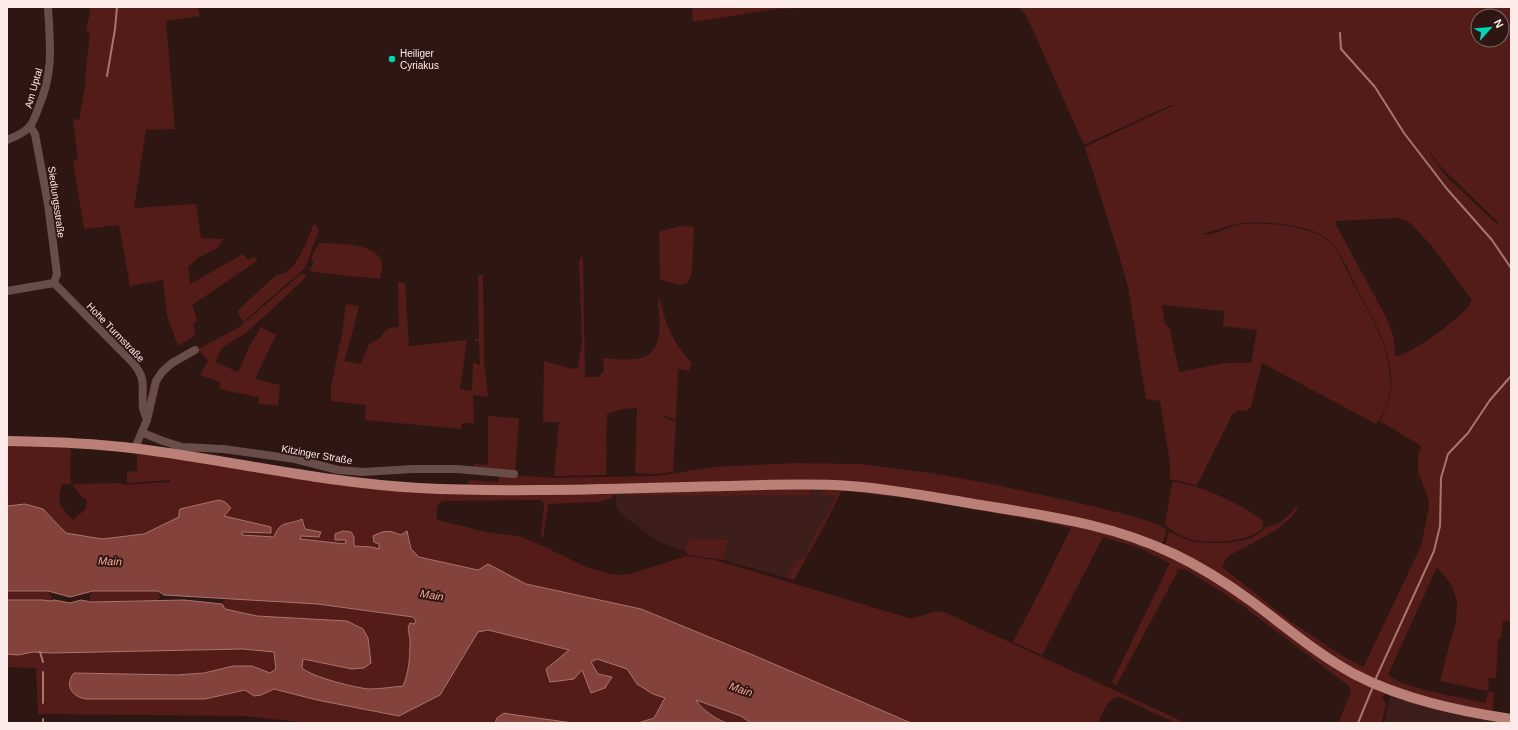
<svg xmlns="http://www.w3.org/2000/svg" width="1518" height="730" viewBox="0 0 1518 730" font-family="Helvetica,sans-serif">
	<style>
		.built { fill: #3d1e1b }
		.green { fill: #531c18; fill-rule: evenodd }
		.water { fill: #83423b; stroke: #a8756f }
		.lines { fill: none; stroke-linecap: round; stroke-linejoin: round }
		.stream { stroke: #a8756f; stroke-width: 2 }
		.minor { stroke: #694d49; stroke-width: 8 }
		.major { stroke: #ba8078; stroke-width: 10 }
		.poi-dot { fill: #00d5b7; stroke: #2e1613; stroke-width: 1.5 }
		.labels { text-anchor: middle; stroke-width: 4; stroke-linejoin: round; paint-order: stroke }
		.poi-label { font-size: 10px; fill: #fdebe9; stroke: #2e1613; text-anchor: start }
		.street-label { font-size: 10px; fill: #fdebe9; stroke: #2e1613 }
		.water-label { font-size: 11px; font-style: italic; fill: #f9a99e; stroke: #2e1613 }
	</style>
	<rect width="100%" height="100%" fill="#2e1613"/>
	<path class="built" d="M825,487L821,495H836L835,497L826,517L809,546L806,557L796,561L787,578L724,560L728,540L689,538L685,551L657,541L625,517L619,511L616,505L615,490L636,495L684,496L769,494L809,496V488Z
		M1391,693L1511,723H1384Z"/>
	<path class="green" d="M91,7H198L200,16L166,21L175,129L146,130L134,208L196,204L201,238L223,239L217,248L196,259L188,267L190,284L243,254L248,260L254,257L257,261L192,305L197,320L193,324L196,335L178,346L167,316L163,280L130,286L119,225L84,229L73,161L78,160L73,119L79,120L86,82L85,76L90,33L86,31Z
		M692,7H837L775,9L693,22Z
		M1020,7H1511V622L1503,621L1501,637L1498,639L1496,678H1489L1488,691L1494,692L1492,714L1435,703L1372,681L1165,545L1169,531C1176,535 1183,539 1192,541C1210,545 1255,545 1265,527C1280,527 1290,514 1299,504C1293,526 1252,543 1232,554L1226,559L1222,567L1290,621L1341,655L1363,667L1365,664L1421,546L1429,507V500L1418,472V456L1421,446L1380,421C1387,407 1393,390 1391,374C1388,342 1370,313 1355,284C1347,268 1339,247 1323,236C1306,224 1258,220 1237,224C1226,226 1213,231 1202,234C1211,237 1227,227 1237,225C1257,221 1296,225 1315,233C1323,236 1331,243 1336,250C1343,261 1348,274 1354,285C1369,312 1388,344 1390,376C1392,391 1386,412 1376,424L1262,363L1251,407L1246,411L1239,410L1233,413L1197,485L1170,479V462L1160,401L1146,399L1128,287L1115,242L1085,147L1172,106H1177L1171,105L1086,144L1083,143L1032,28L1026,15L1020,9ZM1478,16H1502V40H1478ZM1429,152H1430L1441,167L1499,223L1498,225L1449,179L1440,168ZM1398,218L1404,220L1410,223L1432,246L1472,300C1468,314 1410,356 1395,356L1394,338L1387,319L1335,223L1336,221ZM1162,305L1224,311L1223,326L1257,330L1251,363H1225L1179,372L1170,329L1165,324ZM1437,567L1451,584L1457,601L1456,623L1450,642L1440,681L1488,691L1486,703L1428,691L1399,682L1388,675Z
		M314,224L319,230L305,268L243,322L237,311L276,275C297,274 306,241 314,224Z
		M680,226L694,227L692,273L687,283L680,285L660,280L659,232Z
		M319,243C336,244 377,242 382,263C383,267 381,274 380,279L312,272L309,268L313,266V261L311,258Z
		M583,256L585,377H598L604,371L603,358C616,359 632,361 644,357C665,349 659,317 658,300H660C665,324 674,345 692,363L689,371L678,369L676,420L662,415L661,416L676,422L673,472L654,474L635,473L637,408L623,409L607,414L606,475L554,476L559,422H543L544,361L572,369L577,368L578,366L582,340L579,261Z
		M302,273L307,276L266,315L244,334L222,348L215,362L238,372L249,347L261,327L276,335L255,379L280,385L278,405L258,404L259,397L219,389L220,382L200,375L208,361L198,349L238,328Z
		M483,274L484,361L488,397L473,395L474,423H462L461,429L365,420L366,405L331,401V386L342,334L346,304L359,306L353,330L344,361L361,364L369,344L379,339L385,331L391,328L399,327L398,282L405,283L409,346L467,340L460,389L472,391L473,362L480,365L479,343L478,341L475,342V339H479L478,276Z
		M488,416L519,418L515,474L474,469V464L488,465Z
		M7,441L71,443L70,478L72,484L121,483L122,485L170,482V480L127,483V472L137,471V450L366,487L613,491V496L612,498L598,502L548,504L543,538L541,537L544,505L543,502L540,500L443,501C434,507 437,511 437,520L487,532L519,536L545,547L586,567L607,573L620,575L630,574L687,556L715,560L909,618C921,619 932,609 944,612L1186,723H1176L1120,697C1107,697 1103,713 1098,723H911L753,655L641,609L526,584L488,564L479,570L419,557L411,549L401,535L379,544V549L372,547L354,546V537L351,532L343,531L335,534V540H347L345,544L300,539V536L319,537L321,532L305,529L302,519C288,526 280,520 275,537L242,535L241,532L271,533L180,517L144,534L102,539L66,533L53,518L25,504L7,506ZM62,484H72L80,495L87,500L86,509L73,520C59,506 57,504 62,484Z
		M796,463L859,464L931,473L997,485L1101,508L1135,517L1160,525L1167,530L1162,544L1137,537L886,487L469,488L467,484L469,481L471,480L498,482L499,474L553,478L658,476L714,467Z
		M1173,481C1204,487 1232,500 1258,517L1263,521V527C1252,543 1207,544 1189,539C1181,536 1172,531 1165,525L1170,494Z
		M825,487L925,496L1126,536L1188,563L1387,691L1382,699L1386,703L1382,722L1381,723H1338L1351,692L1349,686L1243,606L1187,570L1179,569L1116,686L1112,682L1170,563L1140,548L1103,537L1042,655L1013,642L1044,583L1071,528L1045,522L915,499L844,491L841,492L822,530L794,580L787,578L796,561L806,557L809,546L823,520L826,517L835,497L836,495H821Z
		M809,488L810,496C752,494 694,497 636,495H628L625,492Z
		M689,538L728,540L724,560L688,555L685,551Z
		M7,591H48L52,597L50,601L43,600H7Z
		M93,591H158L160,597L158,600L91,602L90,595Z
		M226,598L318,604L413,617L416,620L414,624L407,629C413,647 410,669 403,686C392,687 380,689 369,689C355,688 312,677 302,668L303,659L352,669L364,668L371,663L368,638L307,619L257,616L225,609L222,604Z
		M488,630L570,650L546,669L582,670L598,674L591,663L597,659L627,669L637,684L653,694L665,698L654,718L638,723H573L504,713L497,718L495,723H310L244,716L38,714L36,668L7,667V654L18,655L33,652L51,653L243,649L274,652L276,669L270,673L252,666H233L204,673L176,675L74,673L86,699H205L245,690L254,696L261,695L274,689L317,700L399,716L440,695L478,632Z
		M695,700L741,716L751,723C743,723 733,724 726,722C716,720 701,707 695,700Z"/>
	<path class="water" d="M219,500L225,502L231,508L224,516L271,527V533L242,532V535L274,537C281,519 287,526 302,519L305,529L321,532L319,537L301,536L300,539L345,544L346,540H335V534L343,531L351,532L354,537V546L372,547L379,549V544L374,542L373,536C385,530 389,530 401,535L407,531L411,549L419,557L478,570L488,564L526,584L641,609L753,655L911,723H751L741,716L696,700C701,709 717,720 727,723H638L654,718L665,698L653,694L637,684L627,669L597,659L591,662L598,674L612,677L605,688L591,693L582,670L574,679L550,682L546,669L569,650L488,630L478,632L440,695L399,716L317,700L274,689L261,695L254,696L245,690L205,699H86C72,697 64,685 74,673L176,675L204,673L233,666H252L270,673L276,669L274,652L243,649L51,653L33,652L18,655L7,654V600H43L50,601L54,600L70,603L81,600L91,602L184,600L222,604L225,609L257,616L347,621L363,629L368,638L371,663L364,668L352,669L303,659L302,668C312,677 356,688 369,689C380,689 392,687 403,686C409,672 410,657 410,641C410,633 406,632 410,623L414,624L416,621L413,617L318,604L164,595L158,591H93L70,597L48,591H7V506L25,504L43,509L66,533L102,539L144,534L179,517V513L180,509Z
		M504,713L509,714L573,723H495L497,718Z"/>
	<g class="lines">
		<path class="stream" d="M1340,33L1341,49L1375,87L1404,133L1447,189L1492,240L1511,268
			M107,76L115,29L117,7
			M40,652L43,662
			M1376,678L1434,551L1440,526L1441,478L1448,454L1468,433L1490,400L1511,376
			M43,703V672
			M43,719V723
			M1358,723L1372,689"/>
		<path class="minor" d="M30,126L35,134L48,204L57,274L54,283
			M7,140C15,137 25,132 30,126C34,121 37,112 39,106C54,71 50,44 48,7
			M54,283L132,362C148,380 141,387 143,408C144,412 146,416 147,420
			M7,291L54,283
			M143,433L163,441L182,447L223,449L295,459L338,470L363,472L413,469H457L514,474
			M135,448L147,420L156,381L162,372L172,363L195,350"/>
		<path class="major" d="M7,441C51,442 96,443 140,449C233,461 325,483 419,488C521,493 623,488 725,486C766,485 809,483 850,486C892,489 933,497 974,504C1013,510 1052,516 1090,525C1153,540 1199,563 1251,601C1285,626 1317,654 1354,674C1402,699 1458,711 1511,719"/>
	</g>
	<circle class="poi-dot" cx="392" cy="59" r="4"/>
	<g class="labels">
		<g class="poi-label">
			<text x="400" y="57">Heiliger<tspan x="400" dy="12">Cyriakus</tspan></text>
		</g>
		<g class="street-label">
			<text transform="translate(33 88) rotate(-74)" y="4">Am Uptal</text>
			<text transform="translate(57 202) rotate(82)" y="4">Siedlungsstraße</text>
			<text transform="translate(116 332) rotate(46)" y="4">Hohe Turmstraße</text>
			<text transform="translate(317 454) rotate(10)" y="4">Kitzinger Straße</text>
		</g>
		<g class="water-label">
			<text transform="translate(110 561) rotate(2)" y="4">Main</text>
			<text transform="translate(432 595) rotate(9)" y="4">Main</text>
			<text transform="translate(741 689) rotate(19)" y="4">Main</text>
		</g>
	</g>
	<rect width="1518" height="730" fill="none" stroke="#fdebe9" stroke-width="16"/>
	<g transform="translate(1490 28) rotate(63)"><circle r="19" fill="#2e1613" stroke="#816b69"/>
	<path d="M0-3L7 15L0 10L-7 15Z" fill="#00d5b7"/>
	<text y="-6" font-size="11" font-weight="bold" text-anchor="middle" fill="#fdebe9">N</text>
	</g>
</svg>
